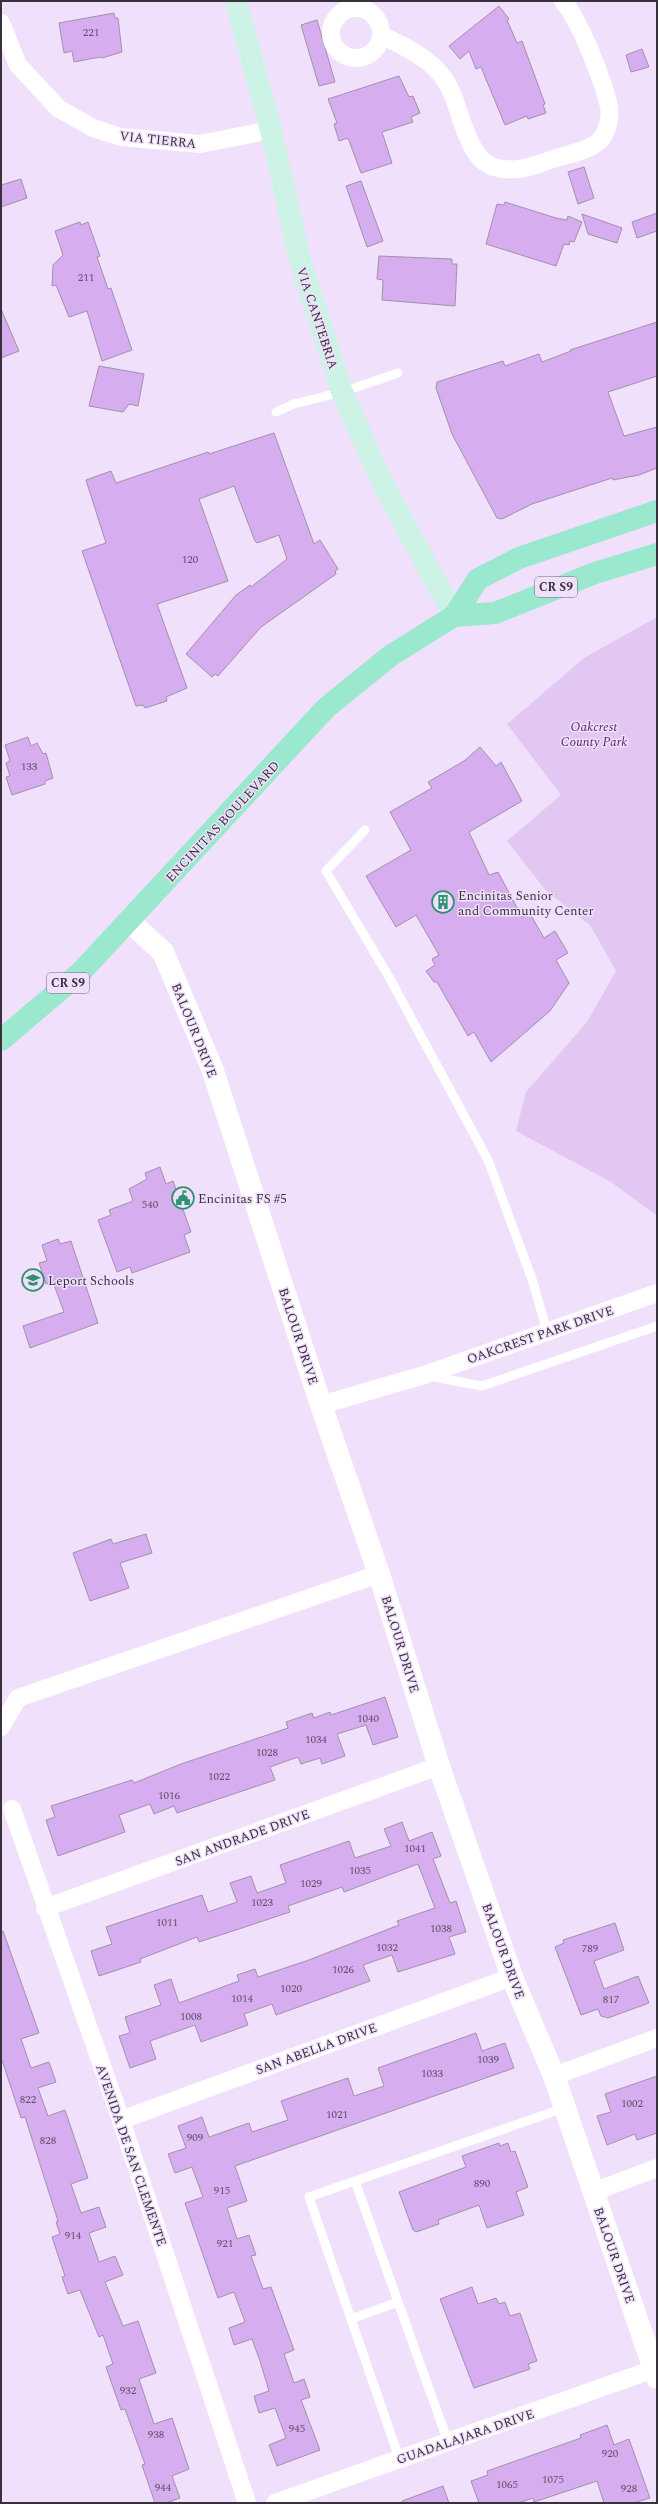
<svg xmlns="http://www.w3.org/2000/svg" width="658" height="2504" viewBox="0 0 658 2504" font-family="Spectral,serif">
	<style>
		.green { fill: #e1c7f1 }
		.building { fill: #d6adef; stroke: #a191ab }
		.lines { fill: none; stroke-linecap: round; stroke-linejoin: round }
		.service { stroke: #fff; stroke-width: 9 }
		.minor { stroke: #fff; stroke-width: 18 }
		.tertiary { stroke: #fff; stroke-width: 22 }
		.secondary { stroke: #cdf3e6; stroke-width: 22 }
		.primary { stroke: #9ae8cd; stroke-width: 22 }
		.labels { text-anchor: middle; stroke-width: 3; stroke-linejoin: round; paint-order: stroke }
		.number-label { font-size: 11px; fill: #605069 }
		.shield { fill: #f1e0fc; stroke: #706676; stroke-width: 1 }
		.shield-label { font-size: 12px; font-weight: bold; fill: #38313c }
		.street-label { font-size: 13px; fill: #38313c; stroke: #f1e0fc }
		.park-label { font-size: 13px; font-style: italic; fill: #55226e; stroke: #f1e0fc }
		.poi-label { font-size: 13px; fill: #38313c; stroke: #f1e0fc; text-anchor: start }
	</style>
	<rect width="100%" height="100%" fill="#f1e0fc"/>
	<path class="green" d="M657,617V1216L611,1182L516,1131L526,1092L587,1022L616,971L590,925L546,891L507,841L561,795L507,724L584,658Z"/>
	<path class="building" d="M499,6L509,19L507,20L517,43L522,41L545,104L543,105L546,113L528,119L527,116L505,125L481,67L476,69L469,51L460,59L449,46Z
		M114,13L115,18H118L122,52L102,58L100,57L74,62L72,51L64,53L59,23Z
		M317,20L335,82L319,86L301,25Z
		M642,49L649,67L631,72L626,55Z
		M399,76L409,97L413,96L420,113L411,117L413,122L382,132L392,163L361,173L348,138L339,141L334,124L337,123L328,99Z
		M584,167L594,198L578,204L568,172Z
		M21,179L27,198L1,207V185Z
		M361,181L383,241L367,247L346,186Z
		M505,202L556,218L567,220L568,216L582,222L574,242L570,241L569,245L564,244L556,266L486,244L497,204L504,205Z
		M657,213V231L637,238L632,222Z
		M582,214L622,228L617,243L588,234Z
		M80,222L81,225L88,222L100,256L97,257L108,289L111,288L132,350L102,361L87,311L69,317L56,285L52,286L53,265L63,255L55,231Z
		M379,256L452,259V264H457L455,306L382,300L383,280L377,279Z
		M1,309L19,351L1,358Z
		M657,322V376L608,392L624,436L657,427V468L639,475L613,480L612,478L532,504L502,519L497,518L452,434L436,388L437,382L503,361L505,366L539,354L542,362L571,351L570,350Z
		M99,366L144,374L138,406L129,404L123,412L89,406Z
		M274,433L314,544L320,540L338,569L335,571L336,574L261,627L218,676L215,674L212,677L186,654L236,595L250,585L251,587L287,559L279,535L257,543L255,541L234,486L199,499L228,581L157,604L187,688L166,697L167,701L145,708L143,705L136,706L82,551L106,543L86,480L111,471L116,483L208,452L209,454Z
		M28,737L31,746L37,743L43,754L46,753L53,778L45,781V784L12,795L6,777L10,776L6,763L10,761L5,745Z
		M480,747L496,766L501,762L522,801L469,832L489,875L498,872L522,917L529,912L544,938L555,931L568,953L556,960L569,983L550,1011L491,1062L474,1032L468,1036L437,982H434L426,971L435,965L432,959L439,955L416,915L396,927L366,876L411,850L390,812L432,788L428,782L464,761Z
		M160,1167L166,1184L173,1181L191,1232L184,1235L190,1252L132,1273L130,1267L117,1272L98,1220L111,1215L109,1210L133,1201L129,1189L147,1179L145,1173Z
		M58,1239L60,1244L71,1241L98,1323L30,1348L23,1326L64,1312L53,1282L46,1284L39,1263L47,1261L42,1245Z
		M146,1534L152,1553L120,1563L129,1588L90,1601L73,1553L111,1539L113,1544Z
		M385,1697L398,1737L373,1745L366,1725L337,1734L345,1756L322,1764L320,1758L301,1764L298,1757L270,1767L275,1780L177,1813L174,1806L154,1814L150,1804L119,1815L125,1832L58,1856L46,1820L55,1817L51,1806L132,1780L134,1783L181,1764L288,1728L286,1722L312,1713L314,1718L330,1712L331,1715Z
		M402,1822L409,1841L432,1832L441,1856L433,1859L450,1903L456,1901L466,1932L449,1937L455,1954L398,1972L392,1955L363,1965L370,1981L276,2015L272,2004L244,2014L248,2025L201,2042L195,2025L150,2041L156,2059L130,2068L119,2036L130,2033L125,2017L161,2005L154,1985L171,1979L179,2003L239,1981L237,1975L255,1969L258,1977L306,1961L399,1925L397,1921L435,1908L418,1864L344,1892L342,1887L288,1906L290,1912L245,1927L199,1942L197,1937L140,1959L141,1962L99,1976L91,1951L112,1944L106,1927L202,1895L208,1912L237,1902L230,1883L251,1876L257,1893L286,1883L280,1865L349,1841L355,1858L391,1846L384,1829Z
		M615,1923L624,1950L594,1961L604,1989L638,1976L649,2003L608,2018L601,2016L598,2009L581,2015L555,1947L564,1943L563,1940Z
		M1,1931H3L39,2033L21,2039L31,2068L49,2062L56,2082L38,2088L48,2116L65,2110L88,2178L71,2184L81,2213L99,2207L106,2227L89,2233L99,2262L115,2256L123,2275L105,2282L123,2326L138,2321L156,2373L139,2379L154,2424L172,2418L189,2469L172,2476L180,2498L166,2503H155L142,2465L145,2464L125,2409L121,2410L106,2367L113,2364L103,2335L99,2337L80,2290L68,2294L62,2277L65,2276L52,2237L60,2234L56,2222L58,2221L25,2117L21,2118L1,2057Z
		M476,2033L482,2051L505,2043L514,2068L235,2166L247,2201L227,2208L237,2239L249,2235L256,2255L251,2256L263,2289L271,2287L294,2350L284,2354L294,2383L304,2379L310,2397L301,2400L320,2450L277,2466L269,2445L286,2438L275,2408L259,2413L254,2396L269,2391L260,2361L252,2339L234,2345L229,2328L245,2322L234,2292L218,2298L185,2203L203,2197L192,2167L175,2173L168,2154L186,2148L178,2126L202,2117L209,2137L249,2123L252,2132L288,2120L281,2101L348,2078L354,2096L384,2086L378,2068Z
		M657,2076V2133L637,2140L635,2134L607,2145L597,2116L611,2112L605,2094Z
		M499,2143L500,2146L508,2143L511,2152L515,2151L528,2187L516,2192L524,2215L487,2228L479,2205L438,2220L439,2224L416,2232L413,2230L399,2192L466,2167L462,2156Z
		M472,2287L478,2304L496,2298L499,2304L505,2302L510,2316L520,2313L537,2361L528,2364L530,2369L474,2388L440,2299Z
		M607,2425L614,2445L629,2439L650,2498L633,2503H604L597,2481L534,2502L533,2498L518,2503H479L471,2481L488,2475L487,2471L581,2438L580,2435Z
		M443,2486L449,2503H402V2501Z"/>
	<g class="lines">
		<path class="service" d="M276,412L294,404L342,392L398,373
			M365,830L326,871L389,977L488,1160L532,1279L547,1331
			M429,1376L482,1386L657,1326
			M355,2181L564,2108
			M351,2319L398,2302
			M399,2458L309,2197L355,2181L448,2442"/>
		<path class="minor" d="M331 33a25 25 0 1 1 50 0a25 25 0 1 1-50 0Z
			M1,23L18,65L59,109L93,128L121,137L200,144L271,130
			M381,35C405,47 435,60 448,85C461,107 466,159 494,167C515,174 535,165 556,158C569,154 593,150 602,138C608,129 611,116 609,106C603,80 580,21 563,1
			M321,1405L424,1375L657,1293
			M1,1727L18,1698L379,1574
			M12,1809L121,2120L247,2503
			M45,1908L439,1766
			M554,2076L657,2038
			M121,2120L512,1977
			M593,2192L657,2168
			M275,2503L654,2369"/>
		<path class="tertiary" d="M129,921L163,952L212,1068L321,1405L379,1574L439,1766L512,1977L554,2076L657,2378"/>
		<path class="secondary" d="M236,1L271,130L300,260L342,392L383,484L454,616"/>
		<path class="primary" d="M454,616L495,613L595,573L657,554
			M1,1040L80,973L326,708L390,656L454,616L478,579L519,558L657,511"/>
	</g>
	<defs>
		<g id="building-ring" transform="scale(1.15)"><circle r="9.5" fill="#f1e0fc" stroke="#2c9371" stroke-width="1.5"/><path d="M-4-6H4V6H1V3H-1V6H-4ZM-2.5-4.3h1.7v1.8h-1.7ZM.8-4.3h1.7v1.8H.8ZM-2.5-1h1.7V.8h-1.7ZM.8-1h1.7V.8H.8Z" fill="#2c9371"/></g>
		<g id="civic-ring" transform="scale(1.15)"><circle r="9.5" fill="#f1e0fc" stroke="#2c9371" stroke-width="1.5"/><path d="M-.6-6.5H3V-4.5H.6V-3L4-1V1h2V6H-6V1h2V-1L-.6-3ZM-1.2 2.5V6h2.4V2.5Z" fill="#2c9371"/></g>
		<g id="school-ring" transform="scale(1.15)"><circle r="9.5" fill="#f1e0fc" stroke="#2c9371" stroke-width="1.5"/><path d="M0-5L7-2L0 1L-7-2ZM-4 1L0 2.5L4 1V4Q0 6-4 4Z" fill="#2c9371"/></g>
	</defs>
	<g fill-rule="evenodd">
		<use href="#building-ring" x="443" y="902"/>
		<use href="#civic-ring" x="183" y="1198"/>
		<use href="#school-ring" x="33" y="1280"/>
	</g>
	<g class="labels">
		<g class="number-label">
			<text x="91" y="36">221</text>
			<text x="86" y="281">211</text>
			<text x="190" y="563">120</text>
			<text x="29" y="770">133</text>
			<text x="150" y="1208">540</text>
			<text x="368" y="1722">1040</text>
			<text x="316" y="1743">1034</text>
			<text x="267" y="1756">1028</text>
			<text x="219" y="1780">1022</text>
			<text x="169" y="1799">1016</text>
			<text x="415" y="1852">1041</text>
			<text x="360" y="1874">1035</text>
			<text x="311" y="1887">1029</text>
			<text x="262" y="1906">1023</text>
			<text x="167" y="1926">1011</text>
			<text x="441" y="1932">1038</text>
			<text x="387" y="1951">1032</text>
			<text x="590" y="1952">789</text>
			<text x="343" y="1973">1026</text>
			<text x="291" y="1992">1020</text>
			<text x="242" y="2002">1014</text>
			<text x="611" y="2003">817</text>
			<text x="191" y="2020">1008</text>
			<text x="488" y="2063">1039</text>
			<text x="432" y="2077">1033</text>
			<text x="28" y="2103">822</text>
			<text x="632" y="2107">1002</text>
			<text x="337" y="2118">1021</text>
			<text x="195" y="2141">909</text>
			<text x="48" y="2144">828</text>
			<text x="482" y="2187">890</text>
			<text x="222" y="2194">915</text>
			<text x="73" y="2239">914</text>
			<text x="225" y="2247">921</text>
			<text x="128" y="2394">932</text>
			<text x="297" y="2432">945</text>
			<text x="156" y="2438">938</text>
			<text x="610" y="2457">920</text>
			<text x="553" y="2483">1075</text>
			<text x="507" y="2488">1065</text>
			<text x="163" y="2491">944</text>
			<text x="629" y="2492">928</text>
		</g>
		<g class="shield">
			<rect x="535" y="577" width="42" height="20" rx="3"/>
			<rect x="47" y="973" width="42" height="20" rx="3"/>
		</g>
		<g class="shield-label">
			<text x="556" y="591">CR S9</text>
			<text x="68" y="987">CR S9</text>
		</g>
		<g class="street-label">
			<text transform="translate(158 139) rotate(6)" y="5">VIA TIERRA</text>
			<text transform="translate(318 318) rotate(72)" y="5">VIA CANTEBRIA</text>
			<text transform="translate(222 821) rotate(-47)" y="5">ENCINITAS BOULEVARD</text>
			<text transform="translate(195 1030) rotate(68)" y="5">BALOUR DRIVE</text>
			<text transform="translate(540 1334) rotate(-19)" y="5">OAKCREST PARK DRIVE</text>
			<text transform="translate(299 1336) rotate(72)" y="5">BALOUR DRIVE</text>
			<text transform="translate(401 1644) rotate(73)" y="5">BALOUR DRIVE</text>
			<text transform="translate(242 1837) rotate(-20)" y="5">SAN ANDRADE DRIVE</text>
			<text transform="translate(504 1951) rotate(70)" y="5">BALOUR DRIVE</text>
			<text transform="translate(316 2048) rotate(-20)" y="5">SAN ABELLA DRIVE</text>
			<text transform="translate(132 2155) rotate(71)" y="5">AVENIDA DE SAN CLEMENTE</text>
			<text transform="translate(615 2255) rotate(71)" y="5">BALOUR DRIVE</text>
			<text transform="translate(465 2436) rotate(-19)" y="5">GUADALAJARA DRIVE</text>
		</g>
		<g class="park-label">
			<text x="594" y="731">Oakcrest<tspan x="594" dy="15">County Park</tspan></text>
		</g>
		<g class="poi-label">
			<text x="458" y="900">Encinitas Senior<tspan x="458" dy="15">and Community Center</tspan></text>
			<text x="198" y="1203">Encinitas FS #5</text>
			<text x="48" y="1285">Leport Schools</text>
		</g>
	</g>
	<rect width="658" height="2504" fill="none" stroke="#38313c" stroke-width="4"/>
</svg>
